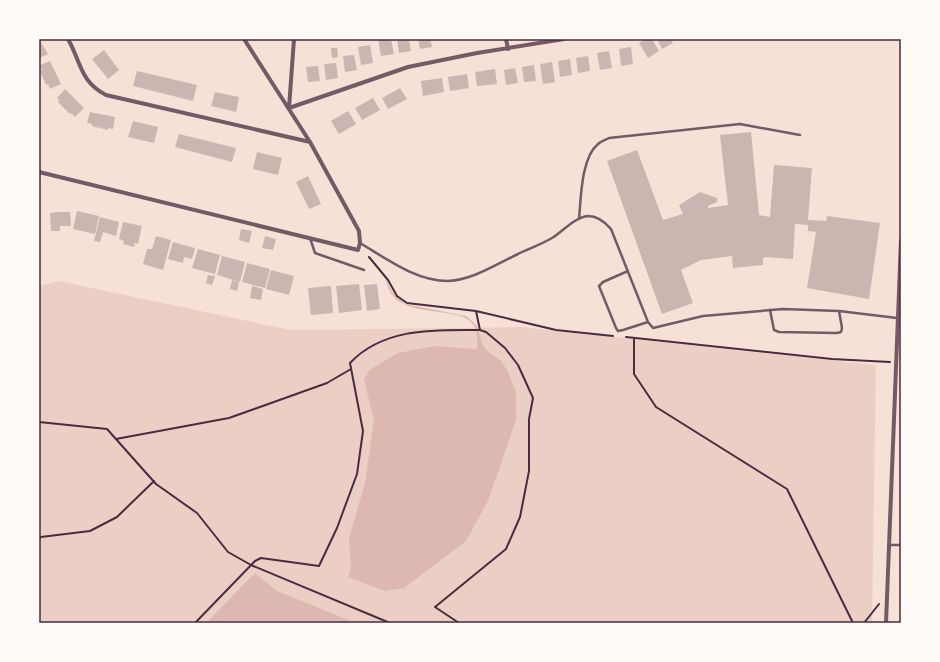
<svg xmlns="http://www.w3.org/2000/svg" width="940" height="662" viewBox="0 0 940 662" font-family="'Libre Baskerville',serif">
	<style>
		.green { fill: #ebcfc5 }
		.water { fill: #dcb8b0 }
		.building { fill: #ccb4b1 }
		.lines { fill: none; stroke-linecap: round; stroke-linejoin: round }
		.path { stroke: #4a2c40; stroke-width: 2 }
		.service { stroke: #755966; stroke-width: 2.5 }
		.minor { stroke: #755966; stroke-width: 4 }
		.neatline { fill: none; stroke: #4a2c40; stroke-width: 1.5 }
	</style>
	<rect width="100%" height="100%" fill="#f7e1d7"/>
	<path class="green" d="M59,281L290,330L522,327L876,365L872,623H39V286Z"/>
	<path class="water" d="M386,279L392,292L405,304L466,316L477,326L482,343L486,350L501,361L507,370L516,392V420L488,501L466,541L404,588L385,591L348,577L351,569L349,538L365,483L374,420L364,380L369,370L398,353L435,346L477,349C477,343 478,333 475,327C462,301 392,325 386,279Z
		M255,573L277,591L356,623H206Z"/>
	<path class="building" d="M39,39L48,54L39,58Z
		M378,39H391L394,54L381,56Z
		M397,39H409L411,51L399,53Z
		M418,39H430L432,47L420,49Z
		M646,39H652L659,51L648,58L639,43Z
		M657,39H671L673,43L662,49Z
		M370,45L373,63L361,65L358,47Z
		M631,47L633,64L621,66L619,49Z
		M331,48H337L338,57L332,58Z
		M104,50L119,70L108,79L92,59Z
		M609,51L612,68L600,70L597,53Z
		M354,55L357,70L345,72L343,56Z
		M588,56L590,71L578,73L576,58Z
		M570,59L572,75L560,77L558,61Z
		M50,61L61,84L50,89L48,84L46,85L40,71L42,70L40,65Z
		M552,62L555,82L543,84L540,64Z
		M336,63L338,78L326,80L324,64Z
		M534,65L536,81L524,82L522,67Z
		M318,66L320,81L308,82L306,67Z
		M515,68L518,83L506,85L504,70Z
		M495,69L497,84L477,86L475,72Z
		M137,71L197,85L193,101L133,86Z
		M467,74L469,88L450,91L448,77Z
		M442,78L444,92L423,96L421,81Z
		M400,88L407,99L388,109L382,98Z
		M65,89L84,108L75,117L71,113L70,114L58,102L59,101L57,98Z
		M215,92L239,97L236,112L211,106Z
		M373,98L380,110L362,120L355,108Z
		M348,111L356,124L339,134L331,121Z
		M90,112L115,117L113,129L108,128V130L100,128L99,126L98,128L92,126V124L87,123Z
		M133,121L158,127L154,143L128,137Z
		M751,132L759,215L770,217L774,165L812,168L808,220L826,221L827,216L880,223L869,299L807,288L816,232L808,231V225L795,224L793,259L766,257L763,258V265L733,268L732,256L701,260L681,270L693,303L662,314L607,161L637,150L663,220L683,214L679,205L700,192L717,198V202L708,206V208L728,205L720,135Z
		M179,134L236,148L232,162L175,147Z
		M257,152L282,158L278,175L253,169Z
		M308,176L321,204L309,209L296,182Z
		M77,211L99,216L95,234L73,229Z
		M59,212H70L71,226H60V231H51L50,213Z
		M100,217L119,222L116,236L103,232L100,242L94,241Z
		M123,222L142,226L138,244L135,243L134,247L123,244L124,241L119,239Z
		M241,229L252,231L249,243L239,240Z
		M156,236L171,240L163,270L143,264L147,249H152Z
		M265,236L276,239L273,250L262,248Z
		M173,242L195,248L192,259L184,257L183,263L168,259Z
		M198,249L220,255L215,274L192,268Z
		M222,256L245,262L240,282L217,275Z
		M247,263L270,269L265,288L242,282Z
		M271,270L294,276L289,295L266,289Z
		M208,275L215,276L212,285L206,283Z
		M232,280L239,282L237,291L230,289Z
		M359,284L362,310L339,313L336,286Z
		M377,284L380,309L367,311L364,285Z
		M252,286L263,289L261,300L250,298Z
		M331,286L333,313L311,315L308,288Z"/>
	<g class="lines">
		<path class="path" d="M369,257L388,280L397,296L407,303L476,311L556,330L613,336
			M626,337L832,359L890,362
			M634,338V374L656,407L787,489L853,623
			M39,422L107,429L156,484L197,513L228,552L251,565L390,623
			M116,439L229,418L327,383L351,369
			M39,539L41,537L90,531L117,517L154,481
			M195,623L255,561L261,558L319,566L337,528L357,474L363,431L350,363C384,327 435,330 480,330L476,311
			M459,623L435,607L506,549L520,517L529,471V419L533,398L518,365L505,348L486,332L480,330
			M864,623L879,604"/>
		<path class="service" d="M579,219C581,198 581,158 598,144C601,141 605,140 609,138L740,124L800,135
			M310,238L315,253L364,270
			M360,243C387,259 416,281 448,281C472,280 495,265 516,255C528,249 540,245 552,238C562,232 575,217 588,216C597,216 605,222 611,229L648,322L653,328L703,316L783,309L839,311L897,318
			M628,271L603,282L599,286L616,328L618,331L623,330L648,322
			M770,310L774,330L779,332L837,333L841,332L842,328L839,311
			M889,545H901"/>
		<path class="minor" d="M68,39C81,62 80,82 106,95L310,142
			M294,39L289,108L408,67L477,53L564,39
			M506,39L508,49
			M39,172L358,250L360,243L359,231L310,142L244,39
			M886,623L901,240"/>
	</g>
	<rect width="940" height="662" fill="none" stroke="#fffaf5" stroke-width="80"/>
	<rect x="40" y="40" width="860" height="582" class="neatline"/>
</svg>
